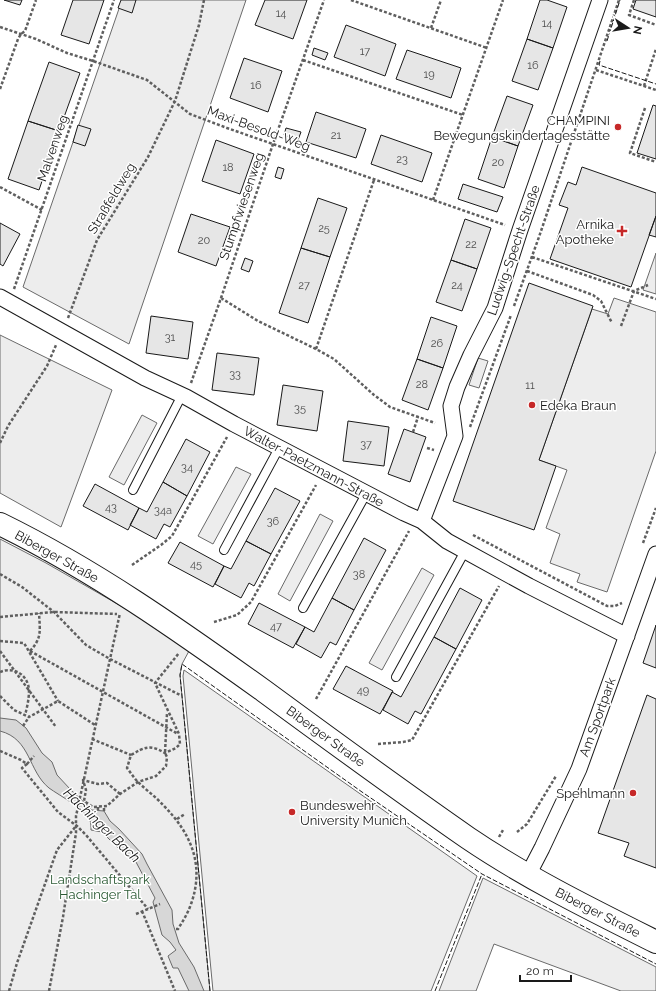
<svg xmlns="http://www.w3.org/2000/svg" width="656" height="991" viewBox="0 0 656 991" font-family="Raleway,sans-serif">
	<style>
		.built { fill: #ededed; stroke: #6a6a6a }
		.water { fill: #d7d7d7; stroke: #6a6a6a }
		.building { fill: #e6e6e6; stroke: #1a1a1a }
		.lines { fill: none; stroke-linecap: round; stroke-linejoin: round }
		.lane-casing { stroke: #1a1a1a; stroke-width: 10 }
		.street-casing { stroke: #1a1a1a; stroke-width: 17 }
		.secondary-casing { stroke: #1a1a1a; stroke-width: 24 }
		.path { stroke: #5f5f5f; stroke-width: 2.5; stroke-dasharray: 3 2; stroke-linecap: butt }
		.lane { stroke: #fff; stroke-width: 8 }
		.street { stroke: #fff; stroke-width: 15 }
		.secondary { stroke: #fff; stroke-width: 22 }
		.fence { stroke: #1a1a1a; stroke-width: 1; stroke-dasharray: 5 2; stroke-linecap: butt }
		.poi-dot { fill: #c62828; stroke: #fff; stroke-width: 1.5 }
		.labels { text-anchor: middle; stroke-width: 3; stroke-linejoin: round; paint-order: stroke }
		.number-label { font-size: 11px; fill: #4d4d4d }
		.poi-label { font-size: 13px; fill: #1a1a1a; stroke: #fff; text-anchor: end }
		.street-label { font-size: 13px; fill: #1a1a1a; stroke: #fff }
		.park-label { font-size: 13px; fill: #2b5a34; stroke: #fff }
		.water-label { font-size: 14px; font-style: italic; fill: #1a1a1a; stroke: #fff }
	</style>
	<rect width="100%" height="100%" fill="#fff"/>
	<path class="built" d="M122,0H246L129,344L23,287Z
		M656,253V294L643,290Z
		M614,298L656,312V451L607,592L577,582L580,574L550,563L560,534L546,528L567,470L539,460L592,309L608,314Z
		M0,335L112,390L61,527L0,493Z
		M478,358L488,361L479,388L469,385Z
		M142,415L157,423L124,485L109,477Z
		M236,467L251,474L213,544L198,536Z
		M320,514L333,521L290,601L278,594Z
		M0,539L46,563L128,610L189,651L182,664L180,675L210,991H0Z
		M422,568L434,575L382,670L369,663Z
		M184,670L477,876L431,991H213L183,676Z
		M483,878L656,967V991H621L494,944L476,991H439Z"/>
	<path class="water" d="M0,718L16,720L26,728L42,753L52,762L57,775L70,789L92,810L104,811L110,821L119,829L142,854L147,864L172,910L173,924L179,943L194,967L204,991H189L178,968H173L168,956L176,950L170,942L162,935L153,902L155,898L136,862L118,848L102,832L91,830C91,827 91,823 90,821C84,808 60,796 49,788C28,771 31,739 0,731Z"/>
	<path class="building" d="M4,0H22L20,5Z
		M73,0H104L89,44L61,35Z
		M121,0H136L132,13L118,8Z
		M265,0H307L293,39L255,25Z
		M540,0H547L567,7L553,48L527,39Z
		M636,0H656V17L633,9Z
		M346,25L396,44L385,76L334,57Z
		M527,39L553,48L538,90L512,81Z
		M314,48L328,53L325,60L312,55Z
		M407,50L461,68L451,98L396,79Z
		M244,58L282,71L268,112L230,98Z
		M49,62L80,73L59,131L28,121Z
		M507,96L533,105L518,146L492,137Z
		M653,105L656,106V159L637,153Z
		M316,112L366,129L356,158L306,142Z
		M28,121L59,131L39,190L8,179Z
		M78,125L91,129L85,146L73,142Z
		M286,128L301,132L298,140L284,135Z
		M381,135L432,153L422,182L371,164Z
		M492,137L518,146L504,188L478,179Z
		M216,140L254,154L240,194L202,181Z
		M278,167L284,169L281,179L275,177Z
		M582,167L656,193V216L631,287L550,259L568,208L559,205L568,182L576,185Z
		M463,184L503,197L497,212L458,199Z
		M318,198L347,208L330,257L301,248Z
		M191,214L230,227L216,266L178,252Z
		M656,216V237L649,235Z
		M465,219L491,228L477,269L451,260Z
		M0,223L20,234L3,266L0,264Z
		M301,248L330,257L308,323L279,313Z
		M245,258L253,261L249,272L241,269Z
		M451,260L477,269L462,311L436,302Z
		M529,283L593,306L539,460L556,466L534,530L453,501Z
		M151,316L193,322L188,359L146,353Z
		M431,317L457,326L443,368L417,359Z
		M217,353L259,358L254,395L212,390Z
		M417,359L443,368L428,410L402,400Z
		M283,385L323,391L317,431L277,425Z
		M348,421L389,427L384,466L343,461Z
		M404,429L426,437L410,482L388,474Z
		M186,439L210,452L187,496L163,482Z
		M163,482L187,496L170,527L164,524L156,539L130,525L139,508L147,512Z
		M95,484L139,508L128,530L83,506Z
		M275,488L300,501L271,554L246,541Z
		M364,538L386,550L354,610L332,598Z
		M246,541L271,554L254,586L249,583L241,598L215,584L224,566L231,569Z
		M180,542L224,566L213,587L168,563Z
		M460,588L482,600L456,649L434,637Z
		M332,598L354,610L336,645L330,642L321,658L296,644L305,627L314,632Z
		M259,603L305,627L293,648L248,624Z
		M656,625V668L643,663Z
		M434,637L456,649L421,714L415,711L408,724L383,710L392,692L401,697Z
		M346,666L393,691L380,714L333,689Z
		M647,695L656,699V868L624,856L629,843L598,833Z"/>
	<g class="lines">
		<g class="lane-casing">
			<path id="lane" d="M133,490L182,395
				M224,550L279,448
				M303,608L366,494
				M396,677L465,551"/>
		</g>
		<g class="street-casing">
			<path id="street" d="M0,297L145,378L186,397L234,424L404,513L422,521L447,541L529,586L627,636
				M422,521L455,436L451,406L457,387L471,355L495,308L520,230L600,0
				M528,875L542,848L579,769L656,554"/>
		</g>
		<g class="secondary-casing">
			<path id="secondary" d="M0,524C94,570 179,630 264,691C332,741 399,790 468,838C527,878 592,910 656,942"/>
		</g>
		<path class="path" d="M351,0L487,48
			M634,0L629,15L656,25
			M0,27L36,39L67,53L93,61L147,80L190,114L227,128L505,225
			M431,28L441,0
			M303,60L463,115
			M596,70L656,90
			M644,86L656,49
			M0,89L18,39L21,34L25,31L36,0
			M645,108L630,153L656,162
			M0,187L42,210
			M433,200L503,0
			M532,257L656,299
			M527,271L593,295L601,301L612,323
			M14,289L114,0
			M221,298L258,321L316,349L334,359L374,395L390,407L435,423
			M514,306L539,237L619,0
			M68,318L97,240L148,157L175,101L199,25L204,0
			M621,326L634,291L648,285
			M316,349L374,180
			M191,383L221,298L273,144L324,0
			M470,427L511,315
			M413,432L418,417
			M0,443L8,426L47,366L56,345
			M427,448L434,450
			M473,535L607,606H615L622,603
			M643,543L656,508
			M132,565L161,545L172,536L227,437
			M0,574L22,587L54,612L86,645L110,659L180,695
			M0,617L54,612L117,614
			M214,622L237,615L251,602L316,485
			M0,641L24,643L58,701
			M0,651L56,727
			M30,651L178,734
			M30,651C42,638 40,631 39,613
			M0,672C14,666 28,675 29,690C29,699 27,708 25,715
			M0,696L14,710L29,717L58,701L95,725
			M316,699L409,531
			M23,726L29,717
			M92,739L131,755
			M378,744L403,742L412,740L499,586
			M0,751L21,760L27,764L22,768L58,812L77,826L86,835L148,909
			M27,764L34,756
			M120,794L107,783L98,784L83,780L86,790L84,801L93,807L107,806L120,794L138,782L156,776L166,766L167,757L165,753L167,713
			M98,807V811
			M104,811V807
			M177,819L185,814
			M517,832L527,824L556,776
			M499,837L503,830
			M142,911L175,991
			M136,914L160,904
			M176,929H178C183,921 188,913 191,904C205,865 191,833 163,805C156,797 146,790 138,782C134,778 131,773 127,768L131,755C145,747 150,744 165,753L176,748L180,744L179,734L155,683L179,653
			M9,991L17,963L57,850L76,826
			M49,991L63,917L76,833V816L120,613"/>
		<use href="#lane" class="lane"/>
		<use href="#street" class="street"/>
		<use href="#secondary" class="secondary"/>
		<path class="fence" d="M607,41L620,0
			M600,61L599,65L656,84
			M210,991L180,675L182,664L362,792L482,874L656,964
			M435,991L482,874"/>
	</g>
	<g class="poi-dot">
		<circle cx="618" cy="127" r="4"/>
		<path d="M620 225h4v4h4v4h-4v4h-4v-4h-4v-4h4z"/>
		<circle cx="532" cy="405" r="4"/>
		<circle cx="633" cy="793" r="4"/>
		<circle cx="292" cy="812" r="4"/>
	</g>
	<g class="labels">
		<g class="number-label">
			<text x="281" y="17">14</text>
			<text x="547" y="27">14</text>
			<text x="365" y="55">17</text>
			<text x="533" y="69">16</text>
			<text x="429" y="78">19</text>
			<text x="256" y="89">16</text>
			<text x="336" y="139">21</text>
			<text x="402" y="163">23</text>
			<text x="498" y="166">20</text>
			<text x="228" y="171">18</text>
			<text x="324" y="232">25</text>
			<text x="204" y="244">20</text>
			<text x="471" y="248">22</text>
			<text x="304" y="289">27</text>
			<text x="457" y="289">24</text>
			<text x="170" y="341">31</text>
			<text x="437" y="347">26</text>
			<text x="235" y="378">33</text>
			<text x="422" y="388">28</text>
			<text x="530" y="389">11</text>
			<text x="300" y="412">35</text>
			<text x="366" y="448">37</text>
			<text x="187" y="471">34</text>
			<text x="111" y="511">43</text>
			<text x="163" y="514">34a</text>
			<text x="273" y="525">36</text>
			<text x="196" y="568">45</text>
			<text x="359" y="578">38</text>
			<text x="276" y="630">47</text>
			<text x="363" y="694">49</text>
		</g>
		<g class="poi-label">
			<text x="610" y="125">CHAMPINI<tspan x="610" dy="15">Bewegungskindertagesstätte</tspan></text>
			<text x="614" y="229">Arnika<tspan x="614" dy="15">Apotheke</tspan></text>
			<text x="540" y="410" text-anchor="start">Edeka Braun</text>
			<text x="625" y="798">Spehlmann</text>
			<text x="300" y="810" text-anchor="start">Bundeswehr<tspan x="300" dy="15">University Munich</tspan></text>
		</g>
		<g class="street-label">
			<text transform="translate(259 128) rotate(20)" y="5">Maxi-Besold-Weg</text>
			<text transform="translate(52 148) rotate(-71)" y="5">Malvenweg</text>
			<text transform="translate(111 198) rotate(-59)" y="5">Straßfeldweg</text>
			<text transform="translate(241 206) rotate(-71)" y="5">Stumpfwiesenweg</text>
			<text transform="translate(513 250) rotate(-71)" y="5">Ludwig-Specht-Straße</text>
			<text transform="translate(314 466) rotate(28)" y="5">Walter-Paetzmann-Straße</text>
			<text transform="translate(57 556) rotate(29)" y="5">Biberger Straße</text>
			<text transform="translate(597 717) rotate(-70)" y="5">Am Sportpark</text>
			<text transform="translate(326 736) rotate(36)" y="5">Biberger Straße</text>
			<text transform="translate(598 912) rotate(27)" y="5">Biberger Straße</text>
		</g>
		<g class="park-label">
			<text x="100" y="884">Landschaftspark<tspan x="100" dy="15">Hachinger Tal</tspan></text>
		</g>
		<g class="water-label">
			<text transform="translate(102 825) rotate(44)" y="5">Hachinger Bach</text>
		</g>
	</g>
	<g transform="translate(628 28) rotate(102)" stroke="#ffffff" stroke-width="3" paint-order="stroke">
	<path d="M0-3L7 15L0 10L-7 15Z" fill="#1a1a1a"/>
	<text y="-6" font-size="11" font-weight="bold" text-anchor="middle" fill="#1a1a1a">N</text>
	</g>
	<path d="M520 975v6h51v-6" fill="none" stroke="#1a1a1a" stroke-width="2"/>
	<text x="526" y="975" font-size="12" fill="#1a1a1a" stroke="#ffffff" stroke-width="3" paint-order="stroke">20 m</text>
</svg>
